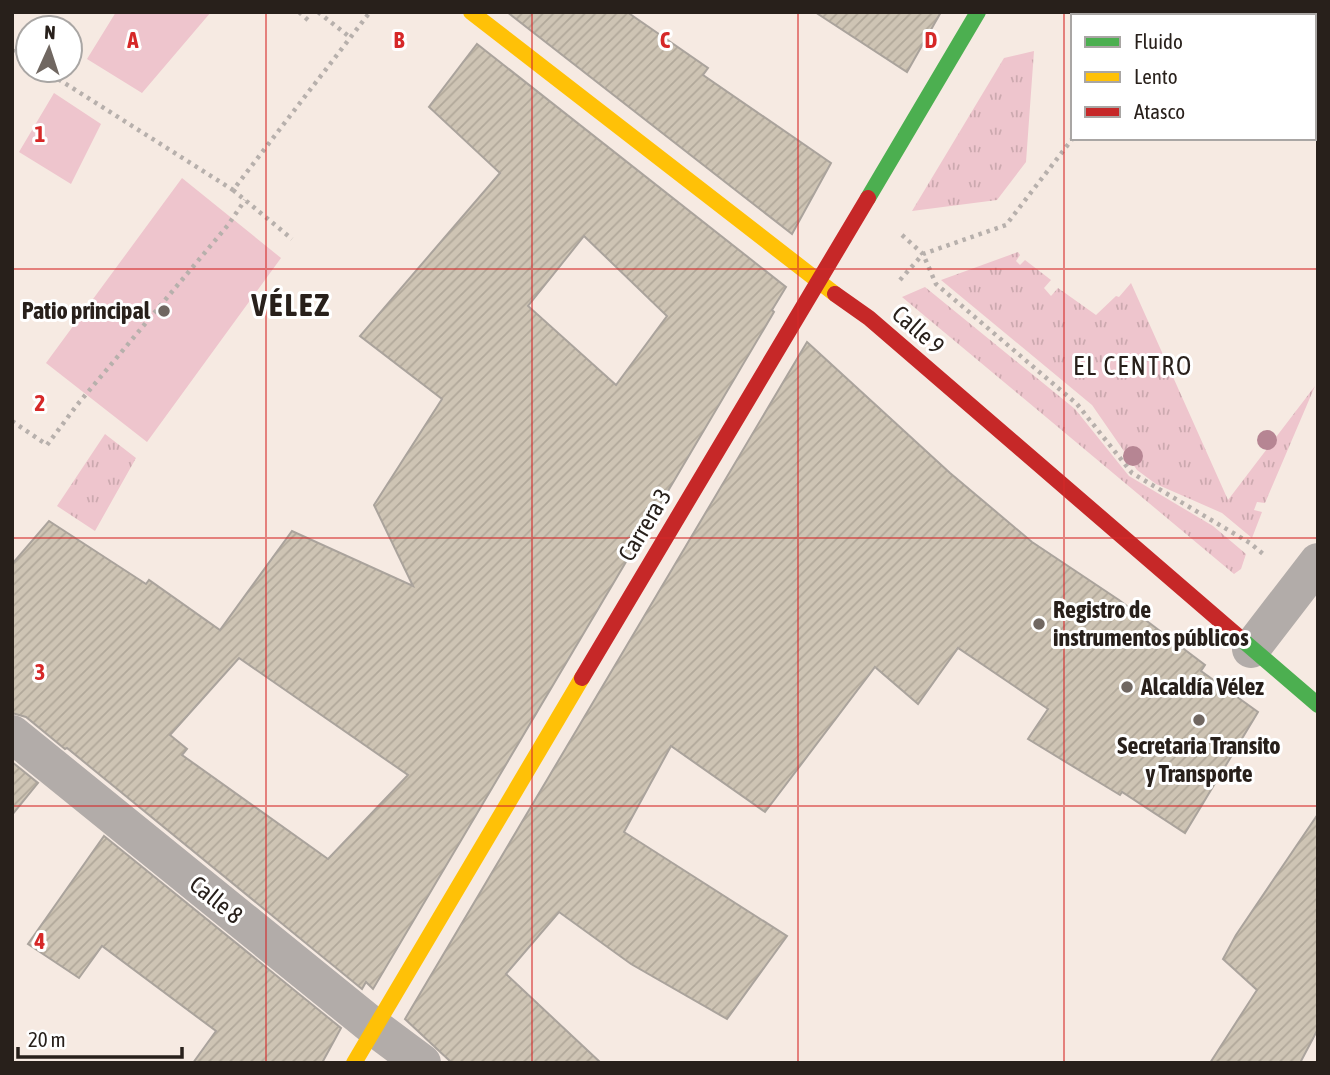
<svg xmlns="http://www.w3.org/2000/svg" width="1330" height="1075" viewBox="0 0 1330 1075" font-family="'Asap Condensed',sans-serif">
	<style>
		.grass { fill: url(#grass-tufts) }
		.green { fill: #eec5cd }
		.building { fill: url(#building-hatch); stroke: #aaa39c; stroke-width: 2; fill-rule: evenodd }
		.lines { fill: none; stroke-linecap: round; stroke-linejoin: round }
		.path { stroke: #b7b0ac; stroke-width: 4.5; stroke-dasharray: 3.5 5; stroke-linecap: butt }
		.street { stroke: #b2aca9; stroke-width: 38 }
		.fast { stroke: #4caf50; stroke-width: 16 }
		.slow { stroke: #ffc107; stroke-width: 16 }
		.jam { stroke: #c62828; stroke-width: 16 }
		.tree { fill: #b68593 }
		.grid { fill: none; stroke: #d62828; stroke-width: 2; stroke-opacity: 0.55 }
		.poi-dot { fill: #706761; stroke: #fff; stroke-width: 2.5 }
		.labels { text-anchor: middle; stroke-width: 6; stroke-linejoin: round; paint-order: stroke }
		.poi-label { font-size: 24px; font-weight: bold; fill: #28201b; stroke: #fff; text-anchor: start }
		.street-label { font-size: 24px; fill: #28201b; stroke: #fff }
		.neighbourhood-label { font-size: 26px; letter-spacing: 2px; fill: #28201b; stroke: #fff }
		.district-label { font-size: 32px; font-weight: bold; letter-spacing: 2px; fill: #28201b; stroke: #fff }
		.grid-label { font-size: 23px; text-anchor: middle; font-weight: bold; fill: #d62828; stroke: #fff; stroke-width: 6; stroke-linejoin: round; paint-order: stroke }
	</style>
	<defs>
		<pattern id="grass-tufts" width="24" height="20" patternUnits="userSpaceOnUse" patternTransform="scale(1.75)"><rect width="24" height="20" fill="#eec5cd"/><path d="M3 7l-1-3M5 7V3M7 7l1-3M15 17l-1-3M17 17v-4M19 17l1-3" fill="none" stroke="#cca9af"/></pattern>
		<pattern id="building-hatch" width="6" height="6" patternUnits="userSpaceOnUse" patternTransform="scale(1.75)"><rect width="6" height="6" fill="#cec4b4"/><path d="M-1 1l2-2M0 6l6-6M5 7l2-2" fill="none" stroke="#b1a89a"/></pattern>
	</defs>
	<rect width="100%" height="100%" fill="#f6eae2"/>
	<path class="grass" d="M1034,51L1026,162L997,200L912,211L1004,58Z
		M1018,252L1020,255L1016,261L1020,265L1025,260L1051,280L1044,288L1051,296L1058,288L1096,315L1116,296L1119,297L1131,283L1228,500L1315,386L1265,503L1257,502L1254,510L1262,512L1252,538L1222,513L1156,484L1137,470L1092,405L941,280Z
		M925,287L1075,409L1129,476L1213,526L1246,554L1241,569L1234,574L902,297Z
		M105,434L136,458L95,531L57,506Z"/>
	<path class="green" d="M116,12H211L142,93L87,59Z
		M54,93L101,124L71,184L19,152Z
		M182,178L281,258L147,442L46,363Z"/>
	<path class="building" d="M507,12H627L708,68L703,75L831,163L792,234Z
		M815,12H941L907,72Z
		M477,44L786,287L772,310L774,312L373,989L366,982L362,989L67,748L65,749L26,717L12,713V564L49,521L146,584L149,580L220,630L292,531L413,586L374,505L442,399L360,336L500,173L429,107ZM584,236L667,316L616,385L528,306ZM239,658L408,775L328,859L182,755L187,749L170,735Z
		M807,342L950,473L1032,542L1119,600L1205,665L1201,671L1258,712L1185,833L1122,792L1120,795L1028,739L1048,709L958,648L918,704L875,667L765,812L671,746L624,832L787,936L727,1019L631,964L559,912L506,974L601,1063H452L405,1019Z
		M12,762L38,783L12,815Z
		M1318,814V1029L1300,1063H1210L1257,990L1223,959L1236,935Z
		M104,836L341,1028L322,1063H193L216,1031L102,946L79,978L28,944Z"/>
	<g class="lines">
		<path class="path" d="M299,12L309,21
			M318,12L351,38
			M1166,16L1168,12
			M12,50L28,60
			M44,70L233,190L370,12
			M233,190L292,239
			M902,235L923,254L936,284L1077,404L1132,473L1250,543L1263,554
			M900,280L923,254L1006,225L1073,138
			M12,421L47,445L77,405L228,225L245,200"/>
		<path class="street" d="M1251,649L1318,562
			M12,734L375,1028L422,1063"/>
		<path class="fast" d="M868,198L978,12
			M1240,638L1318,705"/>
		<path class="slow" d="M471,12L835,294
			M354,1063L582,678"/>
		<path class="jam" d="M835,294L869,318L1240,638
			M582,678L868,198"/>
	</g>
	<g class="tree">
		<circle cx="1267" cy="440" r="10"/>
		<circle cx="1133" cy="456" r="10"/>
	</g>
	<path class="grid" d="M266,12V1063M532,12V1063M798,12V1063M1064,12V1063M12,269H1318M12,538H1318M12,806H1318"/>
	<g class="poi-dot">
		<circle cx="164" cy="311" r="7"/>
		<circle cx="1039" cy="624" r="7"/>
		<circle cx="1127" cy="687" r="7"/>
		<circle cx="1199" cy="720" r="7"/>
	</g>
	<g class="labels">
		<g class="poi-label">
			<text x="150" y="319" text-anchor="end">Patio principal</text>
			<text x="1053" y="618">Registro de<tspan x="1053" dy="28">instrumentos públicos</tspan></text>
			<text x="1141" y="695">Alcaldía Vélez</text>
			<text x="1199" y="754" text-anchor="middle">Secretaria Transito<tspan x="1199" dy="28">y Transporte</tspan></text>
		</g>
		<g class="street-label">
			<text transform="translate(918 330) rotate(41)" y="8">Calle 9</text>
			<text transform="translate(645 525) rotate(-59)" y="8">Carrera 3</text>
			<text transform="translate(216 900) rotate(39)" y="8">Calle 8</text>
		</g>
		<g class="neighbourhood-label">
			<text x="1133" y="375">EL CENTRO</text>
		</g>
		<g class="district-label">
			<text x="291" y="316">VÉLEZ</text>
		</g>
	</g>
	<g class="grid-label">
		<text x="133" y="48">A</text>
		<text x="399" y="48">B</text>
		<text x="665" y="48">C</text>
		<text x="931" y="48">D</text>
		<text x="40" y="142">1</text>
		<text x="40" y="411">2</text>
		<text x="40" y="680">3</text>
		<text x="40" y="949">4</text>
	</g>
	<rect width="1330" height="1075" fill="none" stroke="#28201b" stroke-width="28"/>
	<rect x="1071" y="14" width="245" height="126" fill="#ffffff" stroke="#a9a6a4" stroke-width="2"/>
	<rect x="1085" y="37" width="35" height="10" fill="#4caf50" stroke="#a9a6a4" stroke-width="2"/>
	<text x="1134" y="49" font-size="21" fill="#28201b">Fluido</text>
	<rect x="1085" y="72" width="35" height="10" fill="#ffc107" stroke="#a9a6a4" stroke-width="2"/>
	<text x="1134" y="84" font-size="21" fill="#28201b">Lento</text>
	<rect x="1085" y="107" width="35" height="10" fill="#c62828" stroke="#a9a6a4" stroke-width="2"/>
	<text x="1134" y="119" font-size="21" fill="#28201b">Atasco</text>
	<g transform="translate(49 49) rotate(3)"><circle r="33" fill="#ffffff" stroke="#a9a6a4" stroke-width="2"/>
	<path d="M0-5L12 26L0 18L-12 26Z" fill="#706761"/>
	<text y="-10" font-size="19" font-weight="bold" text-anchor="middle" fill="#28201b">N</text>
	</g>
	<path d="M18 1047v10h164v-10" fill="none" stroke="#28201b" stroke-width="3.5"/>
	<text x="28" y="1047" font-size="21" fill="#28201b" stroke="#ffffff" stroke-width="5" paint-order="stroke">20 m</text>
</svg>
